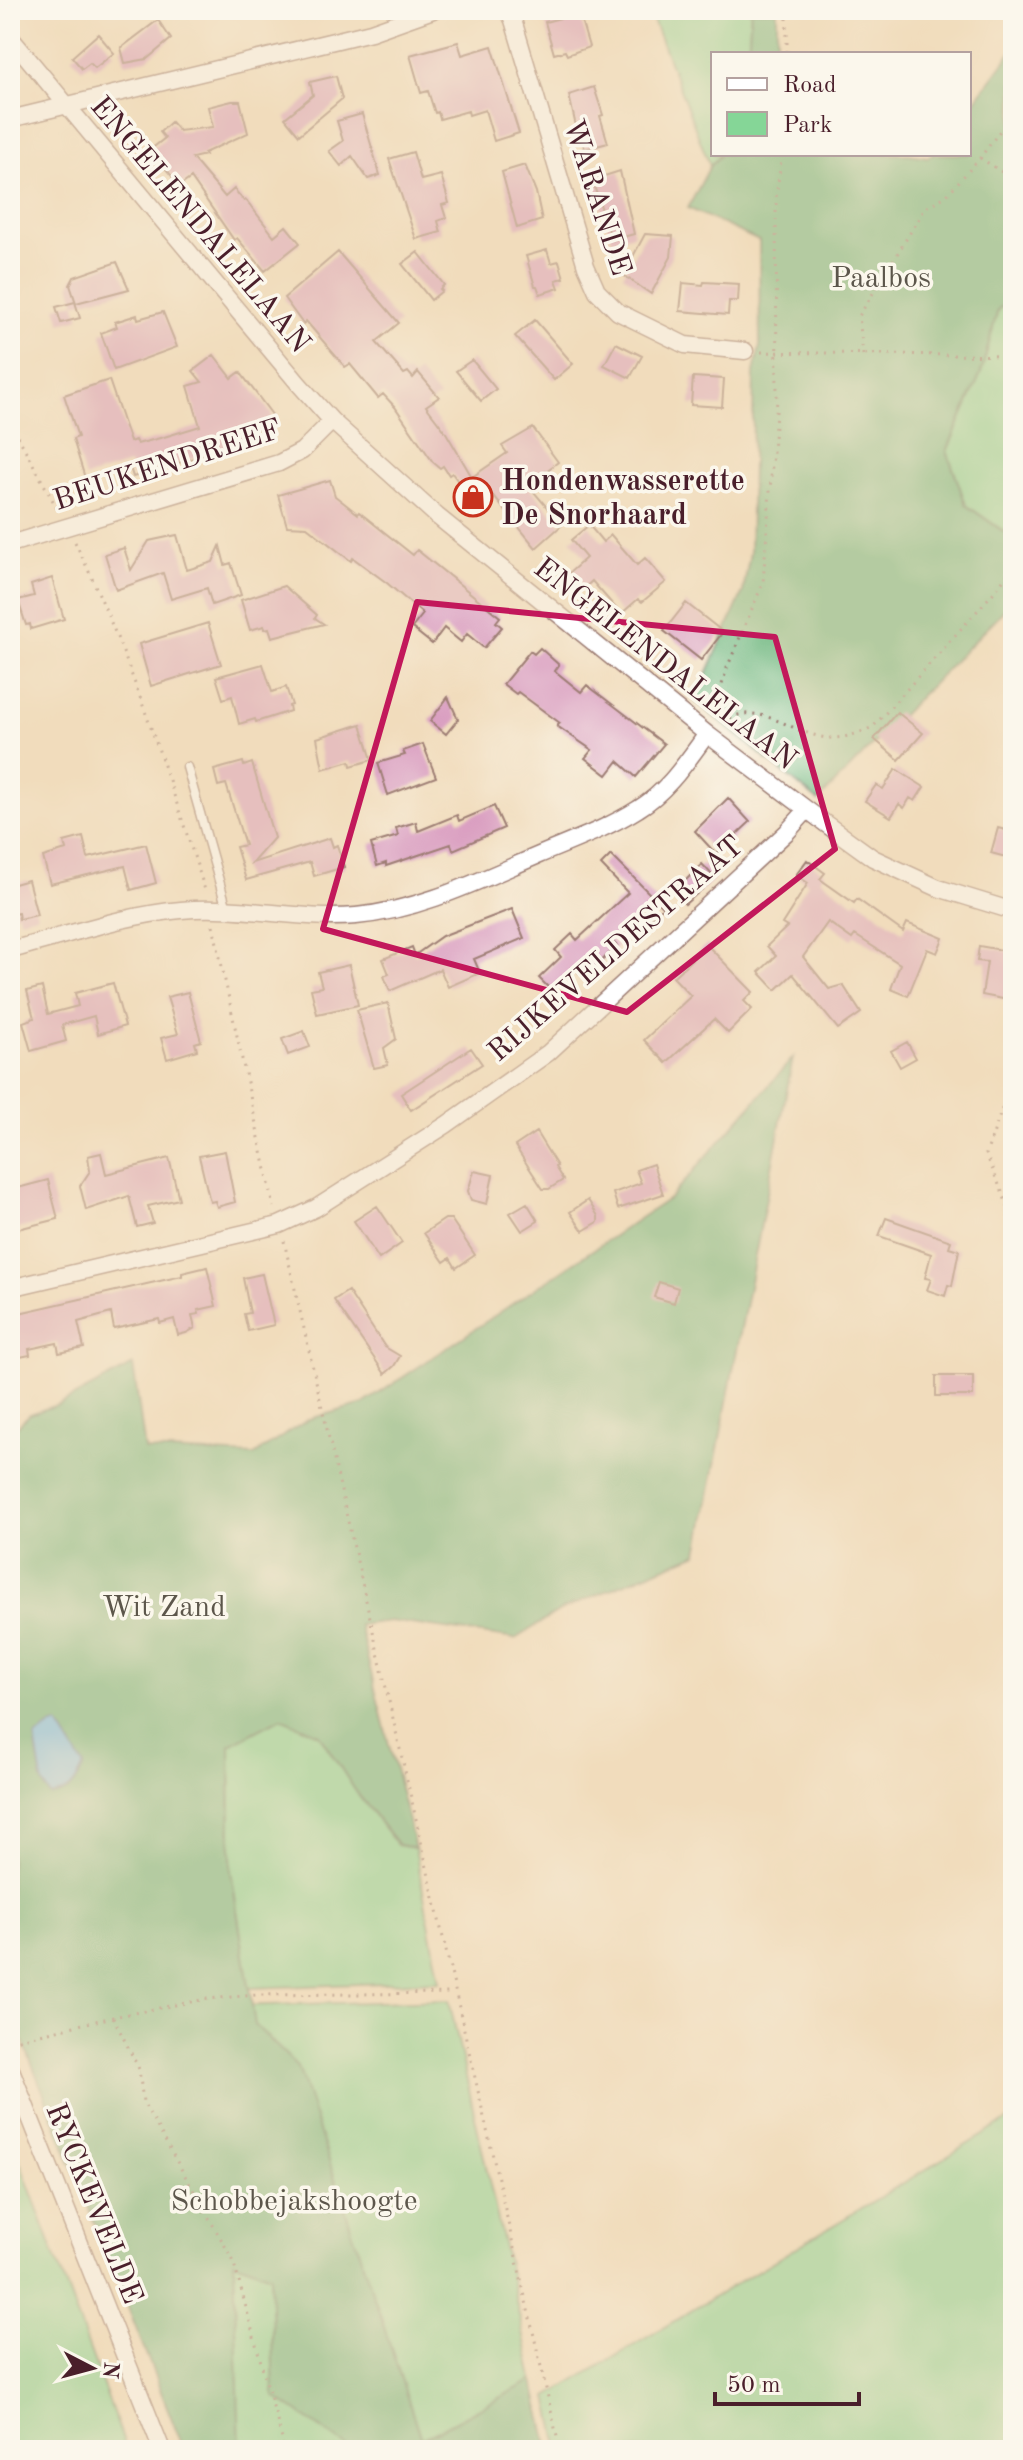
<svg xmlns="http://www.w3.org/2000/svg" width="1023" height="2460" viewBox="0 0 1023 2460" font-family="'Old Standard TT',serif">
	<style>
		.green { fill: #85d697; stroke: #687a61; stroke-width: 2 }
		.forest { fill: #6cb780; stroke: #5b6b56; stroke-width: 2 }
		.water { fill: #76c0ef; stroke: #60708d; stroke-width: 2 }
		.building { fill: #d99cc0 }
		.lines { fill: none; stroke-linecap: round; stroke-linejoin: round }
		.service-casing { stroke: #9e7e74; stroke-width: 11 }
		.minor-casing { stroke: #9e7e74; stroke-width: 19 }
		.path { stroke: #9e7e74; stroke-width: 3; stroke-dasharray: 2 6; stroke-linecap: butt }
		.service { stroke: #fff; stroke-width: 8 }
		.minor { stroke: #fff; stroke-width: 16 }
		.marked { fill: none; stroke: #c2185b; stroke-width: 6; stroke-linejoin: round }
		.labels { text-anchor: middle; stroke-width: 7; stroke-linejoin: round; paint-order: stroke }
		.street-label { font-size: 30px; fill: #4a1f2b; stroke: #fbf7ec }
		.park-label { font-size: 30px; fill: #5c564b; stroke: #fbf7ec }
		.poi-label { font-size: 30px; font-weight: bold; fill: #4a1f2b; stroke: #fbf7ec; text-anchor: start }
	</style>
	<rect width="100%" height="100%" fill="#fbf7ec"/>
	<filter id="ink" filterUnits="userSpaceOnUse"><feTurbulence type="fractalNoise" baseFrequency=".0125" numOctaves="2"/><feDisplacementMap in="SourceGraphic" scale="16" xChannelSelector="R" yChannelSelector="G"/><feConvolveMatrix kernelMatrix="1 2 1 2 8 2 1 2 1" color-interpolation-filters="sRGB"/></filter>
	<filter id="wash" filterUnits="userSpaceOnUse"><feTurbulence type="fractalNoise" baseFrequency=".006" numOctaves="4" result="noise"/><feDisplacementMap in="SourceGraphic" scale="32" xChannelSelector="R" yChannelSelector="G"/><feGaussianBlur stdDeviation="1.8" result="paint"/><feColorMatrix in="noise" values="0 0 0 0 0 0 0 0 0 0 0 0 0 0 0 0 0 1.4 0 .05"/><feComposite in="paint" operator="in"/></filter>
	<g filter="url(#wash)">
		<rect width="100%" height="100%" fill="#f1dcbc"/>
		<path class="green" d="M649,10H751L748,54H713V154H721L710,166Z
			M1013,299V538L966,505L947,451L981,373L998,309Z
			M281,1718L319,1734L355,1790L397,1845L415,1848L440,1981L249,1988L231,1872L230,1745Z
			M449,2000L549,2450H184L29,2054L191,2007Z
			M1013,2117V2450H560L548,2397Z
			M10,2135L127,2450H128H10Z"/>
		<path class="forest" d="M751,10H777V54H748Z
			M1013,50V299L998,309L981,373L947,451L966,505L1013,538V601L818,801L695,701L743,592L750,552L754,372L760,346L759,241L688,208L710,166L721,154H909L928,157L932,154H969V109Z
			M793,1058L698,1553L563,1609L515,1639L390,1621L359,1625L415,1848L398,1845L355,1790L319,1734L281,1718L230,1745L231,1872L255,2025L298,2067L421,2439L533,2380L549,2450H352L274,2396L270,2275L234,2261L240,2450H184L10,2008V1433L30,1414L60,1404L133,1365L145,1450L254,1455L309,1419L363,1404L670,1198Z"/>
		<path class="water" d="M58,1724L84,1766C75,1785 71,1793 50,1796L42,1781L35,1738L51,1726Z"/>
		<g id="blocks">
			<path class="building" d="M562,10H578L589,47L567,55L565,51L554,54L545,22L564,17Z
				M158,20L171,39L147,59L125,63L121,48Z
				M98,34L114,53L95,68L90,63L82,69L72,57Z
				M458,42L462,55L492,46L519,133L494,141L485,110L469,115L468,111L440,119L438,112L435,113L428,91L421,93L410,55Z
				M336,76L342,99L299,135L285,118L313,95L310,82Z
				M594,87L603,115L600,116L608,143L585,149L575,122L569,95Z
				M232,101H240L248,133L204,153L205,155L192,158L225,197L234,189L244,201L246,200L274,236L286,226L300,243L265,271L237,238L234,240L191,178L180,186L150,150L165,138L160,132L171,122L179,131L213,127L208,107Z
				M362,114L380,175L368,179L352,156L341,166L329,151L343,141L337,121Z
				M413,152L421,180L441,175L449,203L442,205L446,218L438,221L441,232L416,239L389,159Z
				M525,165L536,192L542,220L517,228L502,172Z
				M620,171L634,234L612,240L592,180Z
				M645,234L673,236L671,257L651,294L623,275Z
				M547,250L551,263L559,261L564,278L556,280L559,288L540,294L537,286H535L526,256Z
				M338,252L399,323L376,342L404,374L408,372L413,378L418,372L439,397L426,406L445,431L472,477L507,453L502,446L533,428L558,462L528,485L562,525L536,548L490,492L475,505L452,473L449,475L443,466L440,468L433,462L395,407L383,394L378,398L350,364L345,367L306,321L303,324L284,298Z
				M418,252L444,285L440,289L442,291L431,300L402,264Z
				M117,262L129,289L76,303L70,285L74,277Z
				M704,282L739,284L738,301H729L728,315L680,311L683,283L703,285Z
				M75,302L80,318L61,323L56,307Z
				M163,312L177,347L114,370L101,333L117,327L115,322L137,315L138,319Z
				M535,320L573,364L554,380L515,336Z
				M616,343L642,356L630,378L604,365Z
				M214,355L232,378L240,372L273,416L239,444L133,477L129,464L85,478L73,439L78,437L64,395L109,380L130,442L135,440L137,444L164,437L200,426L188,386L202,382L193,371Z
				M472,360L496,389L481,401L456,371Z
				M693,377L724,379L722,407L691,405Z
				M330,480L335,496L358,514L359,512L413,555L417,550L500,617L496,622L502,627L484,648L467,634L461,642L444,628L432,644L412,628L423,614L387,583L353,558L351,561L307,527L287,526L278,495Z
				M589,525L603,542L611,535L637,565L645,558L666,582L642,602L638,599L621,614L592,581L582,590L568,574L586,558L571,540Z
				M177,535L187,570L213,562L220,546L225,565L231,563L241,595L212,605L207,588L171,599L163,573L116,590L105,554L124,548L131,570L149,541Z
				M52,578L64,619L31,629L30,624L26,625L18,600L34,596L31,585Z
				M284,586L317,615L315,618L324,624L272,637L269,628L265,629L264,626L250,630L241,600Z
				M686,603L723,632L701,660L664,631Z
				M208,623L221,664L151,686L139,644Z
				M540,648L559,665L555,671L581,692L587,685L664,744L636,777L618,761L607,775L585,758L592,750L557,726L560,723L518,692L516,694L503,684L530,651L534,654Z
				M263,664L272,692L286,687L292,705L289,706L290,711L256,722L255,719L239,724L232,696L223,699L216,677Z
				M448,697L458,719L446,734L430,721Z
				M897,712L923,733L899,760L874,739Z
				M361,724L372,760L351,766L350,761L323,769L317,738Z
				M423,744L436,777L388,795L378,763L405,755L403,751Z
				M243,762L244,766L252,763L274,838L252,863L330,838L333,847L337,845L344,867L314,876L310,862L246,880L236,847L245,845L226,784L218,786L214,770Z
				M896,769L924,787L915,801L910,798L904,808L899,804L891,817L865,801L876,785L883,789Z
				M728,798L750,822L716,854L695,831Z
				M494,806L504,828L453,850L451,844L386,866V863L377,866L371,844L398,836L396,828L416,822L418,831L457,815L459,821Z
				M998,828L1013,832V859L991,853Z
				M83,837L88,858L146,844L156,883L131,890L125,866L50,884L43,857L66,850L64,842Z
				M611,855L663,907L650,920L644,914L611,940L617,946L584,978L575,968L552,991L539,978L561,957L555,950L572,934L577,940L628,893L601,865Z
				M807,860L825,873L820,879L854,903L857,899L903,932L907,923L943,938L937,953L927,949L908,996L891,989L900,964L855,935L852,939L828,922L803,957L829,989L843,985L861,1013L838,1029L793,974L776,990L759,972L776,956L767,946L787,927L782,924L808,883L796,875Z
				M702,864L715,878L685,904L674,892Z
				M28,880L37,915L19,919L18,913L10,915V885Z
				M512,909L524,938L474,959L480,973L448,987L440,969L390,991L384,976L389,974L383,959L412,947L415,955L442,936Z
				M707,945L753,992L744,1001L752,1009L728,1033L714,1019L666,1063L644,1040L691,996L673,977Z
				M979,946L1013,952V1001L982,995L987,962L977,961Z
				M349,965L358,1005L317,1014L311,989L322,987L318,972Z
				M113,983L125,1026L98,1034L94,1016L62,1025L66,1041L31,1051L23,1022L34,1018L27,991L42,987L48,1014L78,1006L75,993Z
				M188,992L201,1041L195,1043L197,1050L167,1059L161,1038L178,1034L167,997Z
				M388,1003L396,1039L384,1048L388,1065L374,1068L357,1010Z
				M304,1031L310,1047L288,1055L282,1039Z
				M907,1042L916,1058L900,1067L891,1051Z
				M471,1048L482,1064L411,1110L401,1094Z
				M536,1132L557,1166L555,1167L563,1180L549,1189H543L515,1146Z
				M225,1151L235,1202L217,1207L215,1201L210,1202L199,1156Z
				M101,1153L106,1174L169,1158L179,1199L148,1206L153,1223L137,1227L129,1196L86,1210L80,1186L90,1171L88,1156Z
				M653,1164L663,1194L618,1209L613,1193L641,1183L636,1170Z
				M474,1171L493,1175L487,1204L471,1200L468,1191Z
				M48,1180L58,1219L10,1231V1190Z
				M588,1200L598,1216V1222L583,1231L570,1212Z
				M527,1203L538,1221L522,1231L510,1213Z
				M377,1206L402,1243L379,1259L354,1221Z
				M886,1218L951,1241L949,1247L959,1250L952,1286L948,1285L945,1296L927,1290L931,1279L925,1278L931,1254L879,1236Z
				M445,1219H451L475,1255L456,1268L450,1258L444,1262L424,1233Z
				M207,1267L216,1306L198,1310L199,1314L192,1315L195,1328L186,1333L178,1335L174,1319L160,1323L159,1319L114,1329L111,1313L78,1322L84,1348L59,1353L57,1343L29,1349L30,1355L10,1359V1315L182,1276V1273Z
				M262,1274L274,1325L248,1331L244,1314L250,1313L243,1278Z
				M659,1282L678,1288L674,1303L654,1297Z
				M348,1291L385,1347L400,1356L394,1366L385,1374L334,1300Z
				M936,1376H973V1396H936Z"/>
		</g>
	</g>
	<g filter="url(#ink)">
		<use href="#blocks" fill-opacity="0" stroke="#9e7e74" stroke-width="2"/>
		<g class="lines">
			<g class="service-casing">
				<path id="service" d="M187,767L227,909"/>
			</g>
			<g class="minor-casing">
				<path id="minor" d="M508,10L513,20L586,266L597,291L618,312L685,345L745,351
					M10,37L298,383L332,421L437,516L707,734L826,824L873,858L938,888L1013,911
					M10,119L371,32L433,10
					M10,544L279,463L302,451L332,421
					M10,950C66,936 123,915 181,910C239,904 298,921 356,916C421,910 480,880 539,855C572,841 608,828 638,809C668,791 687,761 707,734
					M10,1288L279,1225L316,1208L446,1125L548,1053L787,832L807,810
					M10,2067L162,2450"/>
			</g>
			<path class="path" d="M787,10V54
				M980,158L1013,179
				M761,352L1013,356
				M863,355L859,316L926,207L946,196L980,158L1013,113
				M10,422L58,510
				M75,542C129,653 167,773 205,890
				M713,715L727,668L763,583L777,399L776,198L782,154
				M723,722C759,697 794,737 831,738C847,738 859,733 873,727L995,591L1013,566
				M213,925L274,1207
				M1013,1078L986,1154L1013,1218
				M284,1241L560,2450
				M113,2017L139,2069L143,2102L233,2260L285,2450
				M10,2041L113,2017L206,1999L257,1995L453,1993"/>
			<use href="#service" class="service"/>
			<use href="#minor" class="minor"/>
		</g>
	</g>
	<path d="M0 0H1023V2460H0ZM417,602L775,637L835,849L627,1012L323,929Z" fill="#f1dcbc" fill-opacity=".55" fill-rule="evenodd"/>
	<path class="marked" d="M417,602L775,637L835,849L627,1012L323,929Z"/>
	<defs>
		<g id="shop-ring" transform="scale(2)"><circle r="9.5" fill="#fbf7ec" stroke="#c8321e" stroke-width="1.5"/><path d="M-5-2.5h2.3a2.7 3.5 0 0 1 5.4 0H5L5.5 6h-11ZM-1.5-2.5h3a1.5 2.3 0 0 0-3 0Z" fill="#c8321e"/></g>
	</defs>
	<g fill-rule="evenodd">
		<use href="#shop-ring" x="473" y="497"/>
	</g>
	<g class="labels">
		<g class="street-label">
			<text transform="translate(598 197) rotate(72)" y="10">WARANDE</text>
			<text transform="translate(201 224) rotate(50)" y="10">ENGELENDALELAAN</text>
			<text transform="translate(167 464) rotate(-18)" y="10">BEUKENDREEF</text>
			<text transform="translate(666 663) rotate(38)" y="10">ENGELENDALELAAN</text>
			<text transform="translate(615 948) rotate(-41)" y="10">RIJKEVELDESTRAAT</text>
			<text transform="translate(95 2203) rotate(68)" y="10">RYCKEVELDE</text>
		</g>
		<g class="park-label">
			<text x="881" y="287">Paalbos</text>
			<text x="164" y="1616">Wit Zand</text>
			<text x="294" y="2210">Schobbejakshoogte</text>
		</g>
		<g class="poi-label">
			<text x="501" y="490">Hondenwasserette<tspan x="501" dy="34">De Snorhaard</tspan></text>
		</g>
	</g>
	<rect width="1023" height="2460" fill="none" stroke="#fbf7ec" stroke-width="40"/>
	<rect x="711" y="52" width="260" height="104" fill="#fbf7ec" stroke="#b4a19f" stroke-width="2"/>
	<rect x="727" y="78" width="40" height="12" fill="#ffffff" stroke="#b4a19f" stroke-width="2"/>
	<text x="783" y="92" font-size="24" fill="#4a1f2b">Road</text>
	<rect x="727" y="112" width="40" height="24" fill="#85d697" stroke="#b4a19f" stroke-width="2"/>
	<text x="783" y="132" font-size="24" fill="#4a1f2b">Park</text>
	<g transform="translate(92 2368) rotate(96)" stroke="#fbf7ec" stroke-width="6" paint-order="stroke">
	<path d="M0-6L14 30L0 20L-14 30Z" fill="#4a1f2b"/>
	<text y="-12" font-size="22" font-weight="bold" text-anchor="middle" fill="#4a1f2b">N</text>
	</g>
	<path d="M715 2392v12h144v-12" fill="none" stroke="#4a1f2b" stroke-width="4"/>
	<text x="727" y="2392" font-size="24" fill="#4a1f2b" stroke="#fbf7ec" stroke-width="6" paint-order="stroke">50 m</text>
</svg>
